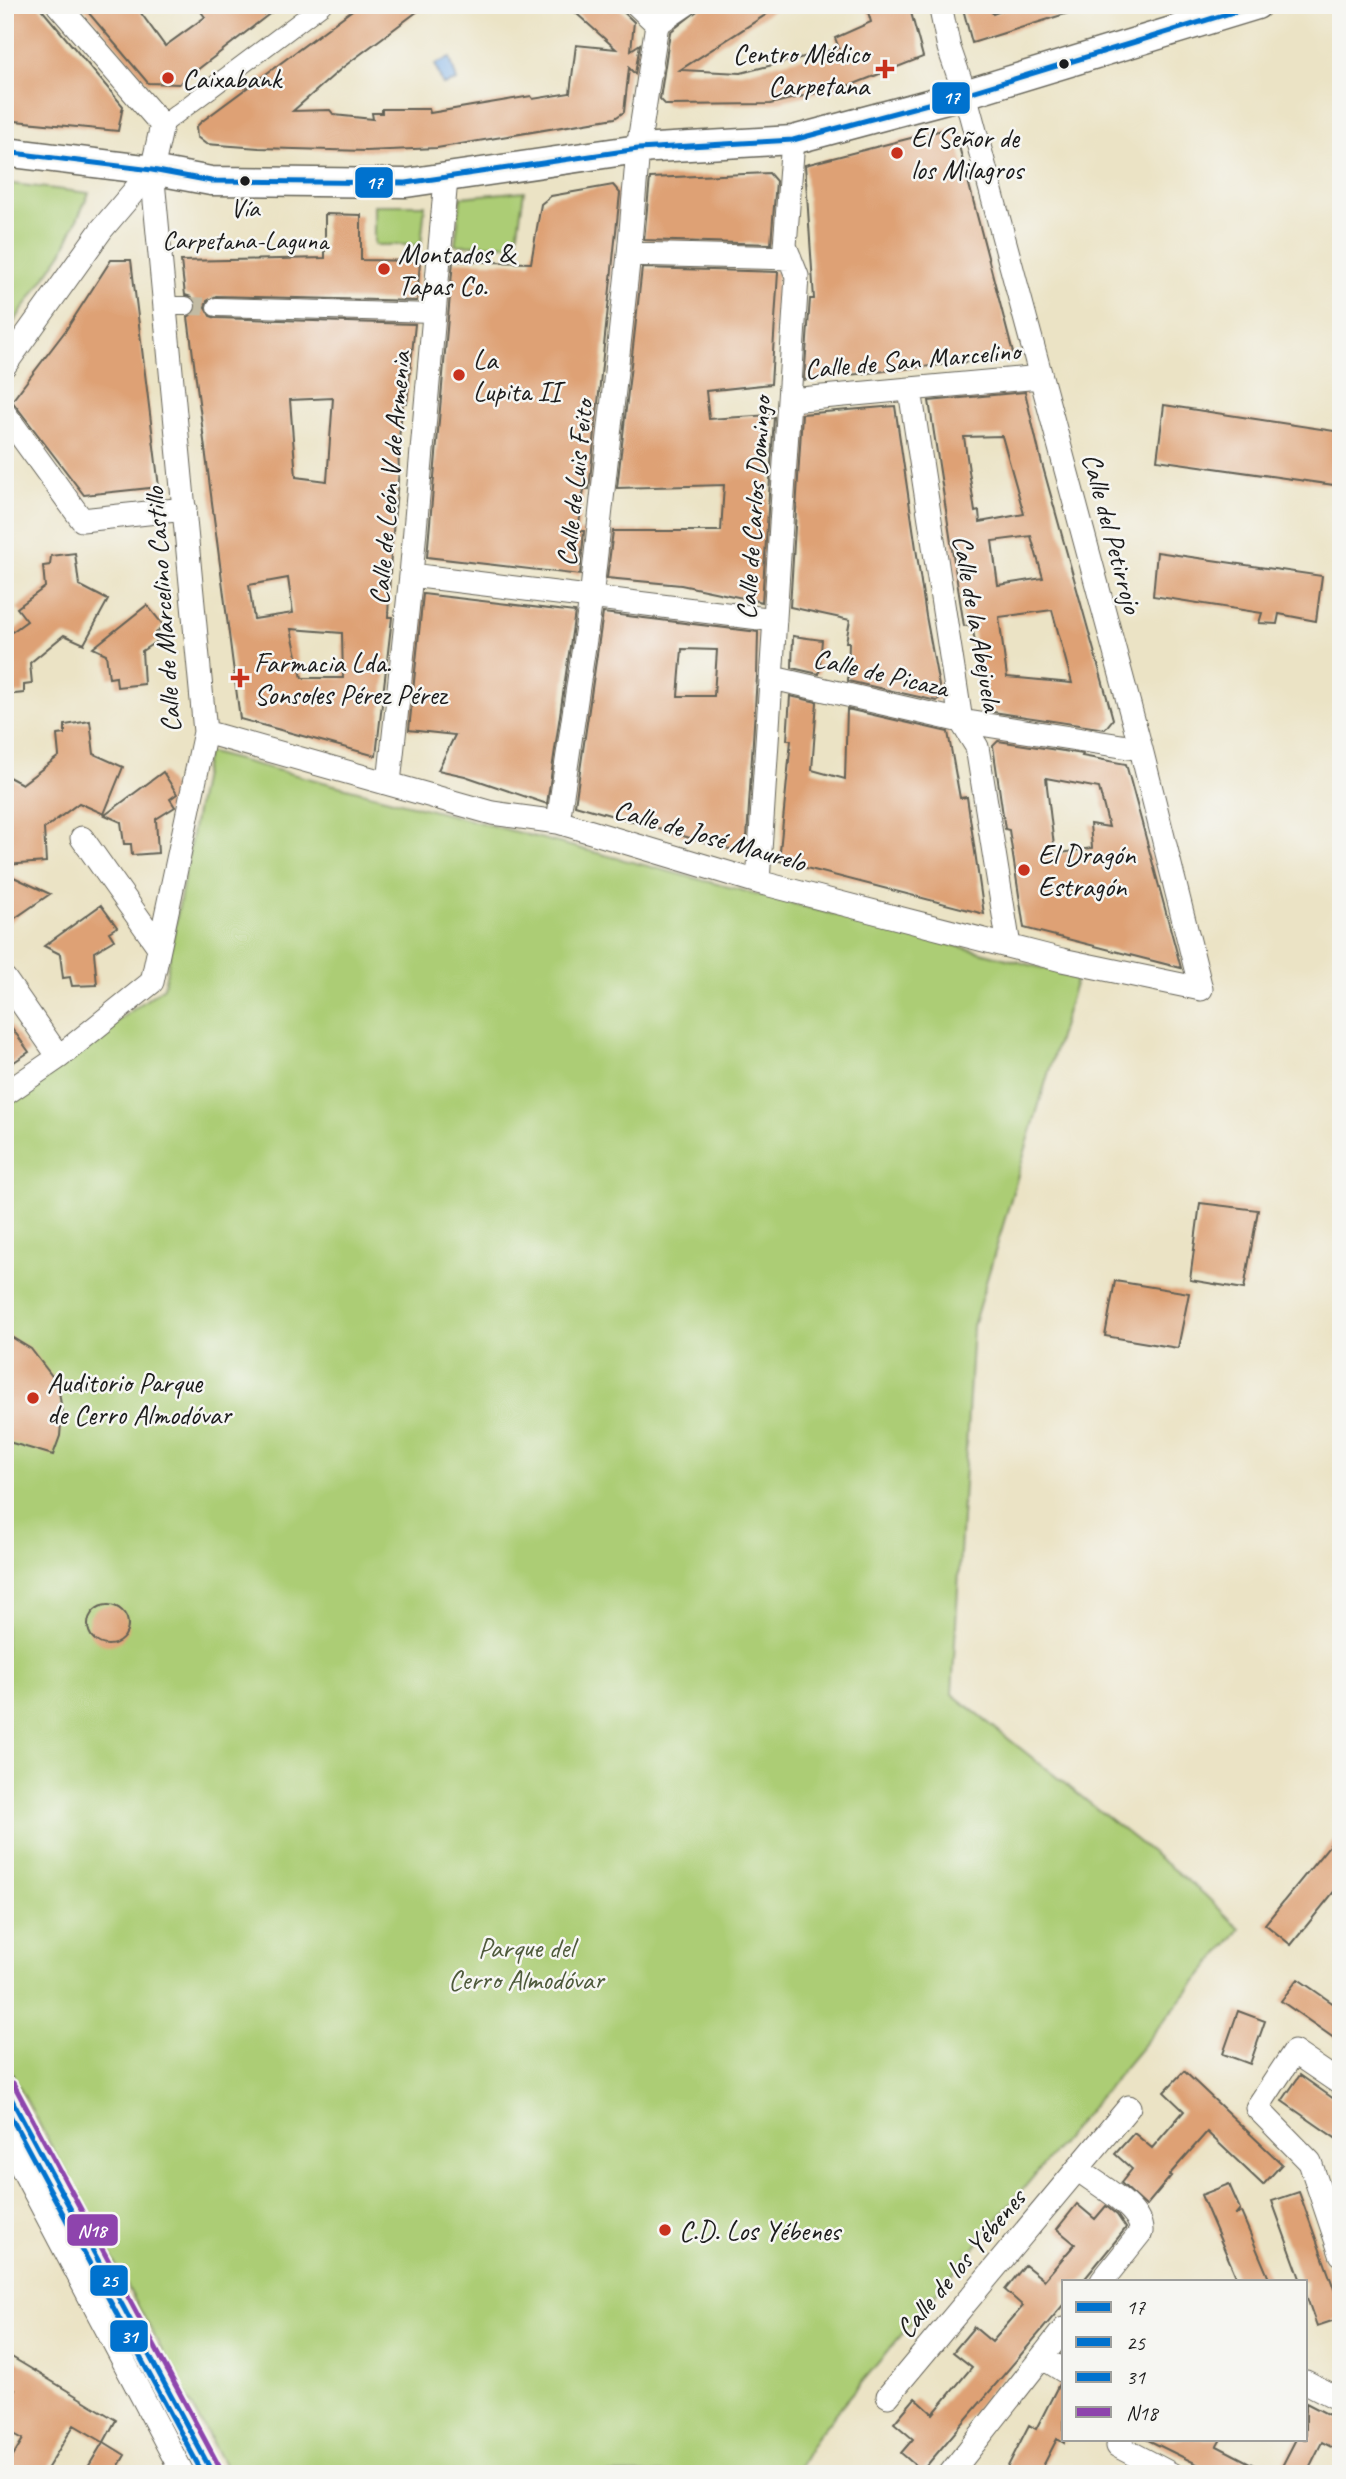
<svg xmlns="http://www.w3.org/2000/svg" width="1346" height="2479" viewBox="0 0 1346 2479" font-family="Caveat,sans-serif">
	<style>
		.green { fill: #accd75; stroke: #647448; stroke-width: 2 }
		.water { fill: #7bb0e9; stroke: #4c6682; stroke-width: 2 }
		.building { fill: #dea175; fill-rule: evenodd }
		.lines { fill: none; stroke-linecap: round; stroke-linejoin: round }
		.pedestrian-tunnel { stroke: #c2bba3; stroke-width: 18; stroke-dasharray: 18 9; stroke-linecap: butt }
		.pedestrian-casing { stroke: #646257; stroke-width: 20 }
		.minor-casing { stroke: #646257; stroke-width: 25 }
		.tertiary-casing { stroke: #646257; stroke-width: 31 }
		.pedestrian { stroke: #fff; stroke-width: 18 }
		.minor { stroke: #fff; stroke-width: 23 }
		.tertiary { stroke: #fff; stroke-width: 28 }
		.bus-1-casing { stroke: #f6f6f2; stroke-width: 10 }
		.bus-2-casing { stroke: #f6f6f2; stroke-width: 10 }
		.bus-3-casing { stroke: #f6f6f2; stroke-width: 10 }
		.bus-4-casing { stroke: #f6f6f2; stroke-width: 10 }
		.bus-1 { stroke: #0072ce; stroke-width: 5 }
		.bus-2 { stroke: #0072ce; stroke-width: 5 }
		.bus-3 { stroke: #0072ce; stroke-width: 5 }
		.bus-4 { stroke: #8e44ad; stroke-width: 5 }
		.bus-dot { fill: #1c1c1c; stroke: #f6f6f2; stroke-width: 2.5 }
		.poi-dot { fill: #c8321e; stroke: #f6f6f2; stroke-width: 2.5 }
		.labels { text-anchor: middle; stroke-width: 5; stroke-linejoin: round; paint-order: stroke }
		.bus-label { font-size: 26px; fill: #1c1c1c; stroke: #f6f6f2 }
		.poi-label { font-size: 28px; fill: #1c1c1c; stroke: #f6f6f2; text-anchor: start }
		.street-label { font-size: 28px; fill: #1c1c1c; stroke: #f6f6f2 }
		.park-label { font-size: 28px; fill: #4e5a3b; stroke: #f6f6f2 }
		.line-badge { stroke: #f6f6f2; stroke-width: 2.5 }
		.badge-label { font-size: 19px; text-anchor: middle; font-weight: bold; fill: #fff }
	</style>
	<rect width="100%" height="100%" fill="#f6f6f2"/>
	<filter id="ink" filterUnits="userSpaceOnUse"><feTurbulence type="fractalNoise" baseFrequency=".0143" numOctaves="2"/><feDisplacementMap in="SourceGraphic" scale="14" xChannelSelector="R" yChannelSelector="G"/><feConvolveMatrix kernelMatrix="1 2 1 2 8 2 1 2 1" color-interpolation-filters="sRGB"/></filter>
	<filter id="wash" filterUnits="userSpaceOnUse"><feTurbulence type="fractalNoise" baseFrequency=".00686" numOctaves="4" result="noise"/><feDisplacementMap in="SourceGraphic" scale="28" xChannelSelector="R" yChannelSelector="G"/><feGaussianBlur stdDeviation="1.57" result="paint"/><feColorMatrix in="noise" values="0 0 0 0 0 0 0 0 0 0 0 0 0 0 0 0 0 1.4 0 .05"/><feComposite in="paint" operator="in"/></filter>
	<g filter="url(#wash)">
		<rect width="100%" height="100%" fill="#ebe3c5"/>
		<path class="green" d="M5,183L89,193L63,251L5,335Z
			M524,191L516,245H455L461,197Z
			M374,205H425L421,245H374Z
			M207,752L1077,977L973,1326L952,1694L1204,1894L1240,1929L817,2436L795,2474H229L5,2061V1103L164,987Z"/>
		<path class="water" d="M450,58L457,81L443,85L435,64Z"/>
		<g id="blocks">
			<path class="building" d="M5,5H38L123,106L118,131L5,120Z
				M82,5H135L165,46L205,17L196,5H281L179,84L148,83Z
				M359,5H426L342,68L293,111L330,110L334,115L373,119L372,113H382V109H429L430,113L531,96L533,99L570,93L576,45L616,49L567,5H616L634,22L631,50L640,44L635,74L629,68L624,112L615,118L437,148L366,151L259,148L206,144L197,137L196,127L201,122Z
				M705,5H781L680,70L741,73L839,48L835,38L871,22L866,5H909L923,57L854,84L770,104L666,105L660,99L670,32Z
				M962,5H988L993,14L1017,5H1080L1081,9L972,43Z
				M954,127L1014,357L804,380L810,299H814L805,165Z
				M769,173L776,181L771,244L644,240L650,178Z
				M613,185L620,193L589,489H584L578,531H584L580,575L427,557L453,261L531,263L541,204L551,196Z
				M325,214L361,215V260L420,261L417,301L216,296L207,301L205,307L210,316L216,318L415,324L407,403H403L398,447L399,470L391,552L388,617H392L376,756L240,719L188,317L195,312L197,305L192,297L185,295L181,261L325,258ZM333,398L327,481L296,477L290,400ZM288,578L293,613L254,619L249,585ZM291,629L342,633L343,678H302Z
				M111,260H131L159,487L84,495L12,401L66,330Z
				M642,268L778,272L771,384L706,391L709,419L770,415V418L774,417L762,602L681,585L607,578L613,531H721L724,485L617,488Z
				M1025,392L1041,460L1113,719L1105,729L987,711L972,625L964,626L929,401ZM1002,436L1024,514L980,522L979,511L975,512L964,437ZM1031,536L1043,578L998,585L992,541ZM1052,610L1072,683L1007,677L999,617Z
				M1164,405L1341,432V486L1157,460Z
				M895,406L926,616L941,697L937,701L848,681L849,642H846L850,620L790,607L802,414Z
				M1157,552L1322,576L1316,621L1279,614L1277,624L1259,623L1262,613L1153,596Z
				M75,553L79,585L108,600L84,644L64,635L30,663L32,684L24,685V693L5,695V637L27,621L17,608L45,587L43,566L50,565L51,556Z
				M423,594L575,612L547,804L465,776L438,770L455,735L409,730Z
				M147,605L163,625L156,633L160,639L142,651L144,684L117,687L116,677L109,678L106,654L93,648Z
				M603,613L758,632L757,676L746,854L575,805ZM682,649L717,650L714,696H678Z
				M793,636L822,640L819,674L792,668Z
				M790,696L817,702L812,770L845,779L847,709L948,732L960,798L967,797L984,914L779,861L791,740H787Z
				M90,721L94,754L123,767L104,814L79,803L44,829L46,862L5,865V775L22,784L59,756L57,735L65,734V725Z
				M998,741L1083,754L1082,756L1126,764L1181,968L1024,928L1009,830L1005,829L993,746ZM1046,778L1099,788L1109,827L1090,824L1092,848L1055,854Z
				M163,772L177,794L170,799L175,807L156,819L158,853L132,855L131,844H124L121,822L105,815Z
				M5,873L50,894L5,925Z
				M101,905L117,927L109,932L114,940L94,952L97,985L72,986L70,977L63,978L60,954L44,946Z
				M5,1018L29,1052L5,1068Z
				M1200,1203L1258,1210L1244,1289L1190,1280Z
				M1115,1281L1189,1293L1178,1348L1105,1336Z
				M5,1333L31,1349L58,1384L62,1412L60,1436L53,1455L5,1441Z
				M88 1625a20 20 0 1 1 40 0a20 20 0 1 1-40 0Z
				M1341,1831V1883L1291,1945L1265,1924Z
				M1298,1979L1341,2009V2043L1281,2001Z
				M1238,2011L1265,2021L1250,2064L1223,2054Z
				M1184,2071L1282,2164L1263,2185L1207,2132L1169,2175L1171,2176L1146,2206L1121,2183L1132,2169L1115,2154L1134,2133L1152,2148L1184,2111L1164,2092Z
				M1300,2075L1341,2104V2142L1282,2101Z
				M1229,2184L1240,2209L1235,2215L1241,2212L1270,2281H1238L1201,2195Z
				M1299,2192L1341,2308V2318L1317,2326L1306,2295V2281H1301L1272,2201Z
				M1077,2204L1095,2219L1106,2206L1117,2215L1126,2228L1083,2281H1064V2304L922,2471L901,2453L913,2439L894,2423L915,2398L933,2414L972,2367L953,2352L974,2327L992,2342L1023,2306L1005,2290L1025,2265L1044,2280L1075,2244L1057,2229Z
				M5,2353L116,2420L104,2442L125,2455L114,2474H84L103,2442L74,2425L44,2474H5V2469L23,2439L5,2429V2405L15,2389L5,2383Z
				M1059,2384L1064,2385V2443L1057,2439L1039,2474H1004L1029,2425L1036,2429Z
				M1306,2403L1341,2421V2452L1322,2442L1306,2474H1278L1296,2439H1306Z
				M1146,2439H1221L1217,2446L1271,2474H1217Z"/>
		</g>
	</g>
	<g filter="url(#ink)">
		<use href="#blocks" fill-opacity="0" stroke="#646257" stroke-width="2"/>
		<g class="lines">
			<path class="pedestrian-tunnel" d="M186,306L216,307"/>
			<g class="pedestrian-casing">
				<path id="pedestrian" d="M162,125L322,5
					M165,306H186
					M216,307L434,313"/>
			</g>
			<g class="minor-casing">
				<path id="minor" d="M657,24L685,5
					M629,254L790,258
					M5,365L102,229L152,170L162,125L58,5
					M910,390L961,721L977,747L1009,946
					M790,400L1040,377
					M5,414L82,520L185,509
					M411,575L775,620
					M773,678L961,721L1141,749
					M205,732L492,813L558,822L758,882L1062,960L1201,989L1141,749L965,94L949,48L940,5
					M389,783L411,575L446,179
					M558,822L591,599L629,254L638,149L657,24L637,5
					M82,838L159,947
					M758,882L797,276L785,246L793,140
					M5,979L59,1057
					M5,1094L59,1057L152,982L205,732L152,170
					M1341,2084L1294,2052L1257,2108L1310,2162L1341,2254
					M5,2087L213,2474
					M5,2136L183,2474
					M1077,2169C1095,2183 1143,2208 1141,2232L1102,2281
					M1042,2357L1064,2371
					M1306,2382L1341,2400
					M888,2396L1129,2107
					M1122,2439L1118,2446L1171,2474
					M950,2474L1064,2329"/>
			</g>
			<g class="tertiary-casing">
				<path id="tertiary" d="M5,152L152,170L211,181L406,183L638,149L793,140L965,94L1257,5"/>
			</g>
			<use href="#pedestrian" class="pedestrian"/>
			<use href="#minor" class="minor"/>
			<use href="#tertiary" class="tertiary"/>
			<g class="bus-1-casing">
				<path id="bus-1" d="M5,152L152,170L211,181L406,183L638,149L793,140L965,94L1256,5"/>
			</g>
			<g class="bus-2-casing">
				<path id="bus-2" d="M5,2087L213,2474"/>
			</g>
			<g class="bus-3-casing">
				<path id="bus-3" d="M5,2106L203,2474"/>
			</g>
			<g class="bus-4-casing">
				<path id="bus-4" d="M13,2083L221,2470"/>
			</g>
			<use href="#bus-1" class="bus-1"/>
			<use href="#bus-2" class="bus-2"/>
			<use href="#bus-3" class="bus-3"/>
			<use href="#bus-4" class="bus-4"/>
		</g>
	</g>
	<g class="bus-dot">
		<circle cx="1064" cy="64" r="6"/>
		<circle cx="245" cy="181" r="6"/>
	</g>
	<g class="poi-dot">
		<path d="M881.5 58.5h7v7h7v7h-7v7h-7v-7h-7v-7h7z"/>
		<circle cx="168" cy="78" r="7"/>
		<circle cx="897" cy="153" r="7"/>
		<circle cx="384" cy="269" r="7"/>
		<circle cx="459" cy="375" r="7"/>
		<path d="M236.5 667.5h7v7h7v7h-7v7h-7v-7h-7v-7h7z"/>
		<circle cx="1024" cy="870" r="7"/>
		<circle cx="33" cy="1398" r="7"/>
		<circle cx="665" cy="2230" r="7"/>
	</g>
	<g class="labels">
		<g class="bus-label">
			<text x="245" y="217">Vía<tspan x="245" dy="32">Carpetana-Laguna</tspan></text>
		</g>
		<g class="poi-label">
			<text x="869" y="63" text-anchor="end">Centro Médico<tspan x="869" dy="32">Carpetana</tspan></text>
			<text x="182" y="88">Caixabank</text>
			<text x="911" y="147">El Señor de<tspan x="911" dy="32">los Milagros</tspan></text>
			<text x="398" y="263">Montados &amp;<tspan x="398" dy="32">Tapas Co.</tspan></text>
			<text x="473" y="369">La<tspan x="473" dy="32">Lupita II</tspan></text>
			<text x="254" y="672">Farmacia Lda.<tspan x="254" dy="32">Sonsoles Pérez Pérez</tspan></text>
			<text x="1038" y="864">El Dragón<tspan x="1038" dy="32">Estragón</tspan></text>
			<text x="47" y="1392">Auditorio Parque<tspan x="47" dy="32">de Cerro Almodóvar</tspan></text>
			<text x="679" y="2240">C.D. Los Yébenes</text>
		</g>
		<g class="street-label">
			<text transform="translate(912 359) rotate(-5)" y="10">Calle de San Marcelino</text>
			<text transform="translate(389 478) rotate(-85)" y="10">Calle de León V de Armenia</text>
			<text transform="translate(574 483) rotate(-84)" y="10">Calle de Luis Feito</text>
			<text transform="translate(753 508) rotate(-86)" y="10">Calle de Carlos Domingo</text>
			<text transform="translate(1113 533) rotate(75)" y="10">Calle del Petirrojo</text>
			<text transform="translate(162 610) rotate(-94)" y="10">Calle de Marcelino Castillo</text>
			<text transform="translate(978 623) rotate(80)" y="10">Calle de la Abejuela</text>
			<text transform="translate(881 672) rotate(13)" y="10">Calle de Picaza</text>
			<text transform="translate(710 835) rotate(16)" y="10">Calle de José Maurelo</text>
			<text transform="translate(960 2263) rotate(-50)" y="10">Calle de los Yébenes</text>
		</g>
		<g class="park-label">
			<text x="526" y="1957">Parque del<tspan x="526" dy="32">Cerro Almodóvar</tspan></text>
		</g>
	</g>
	<g class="line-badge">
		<rect x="931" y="81" width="40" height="34" rx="7" fill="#0072ce"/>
		<rect x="354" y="166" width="40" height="33" rx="7" fill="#0072ce"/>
		<rect x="66" y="2213" width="53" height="34" rx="7" fill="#8e44ad"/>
		<rect x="89" y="2264" width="40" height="33" rx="7" fill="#0072ce"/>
		<rect x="109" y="2319" width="40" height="34" rx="7" fill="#0072ce"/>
	</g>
	<g class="badge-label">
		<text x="951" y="104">17</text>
		<text x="374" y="189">17</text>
		<text x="92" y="2237">N18</text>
		<text x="109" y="2287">25</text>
		<text x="129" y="2343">31</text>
	</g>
	<rect width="1346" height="2479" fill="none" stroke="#f6f6f2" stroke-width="28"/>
	<rect x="1062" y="2280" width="245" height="161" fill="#f6f6f2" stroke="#9f9f9c" stroke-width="2"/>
	<rect x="1076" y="2302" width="35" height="10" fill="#0072ce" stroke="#9f9f9c" stroke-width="2"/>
	<text x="1126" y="2314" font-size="21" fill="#1c1c1c">17</text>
	<rect x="1076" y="2337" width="35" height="10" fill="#0072ce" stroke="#9f9f9c" stroke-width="2"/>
	<text x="1126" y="2350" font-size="21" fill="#1c1c1c">25</text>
	<rect x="1076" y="2372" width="35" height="10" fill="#0072ce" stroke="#9f9f9c" stroke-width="2"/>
	<text x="1126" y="2384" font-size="21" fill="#1c1c1c">31</text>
	<rect x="1076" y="2407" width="35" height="10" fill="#8e44ad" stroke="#9f9f9c" stroke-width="2"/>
	<text x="1126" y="2420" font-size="21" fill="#1c1c1c">N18</text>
</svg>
